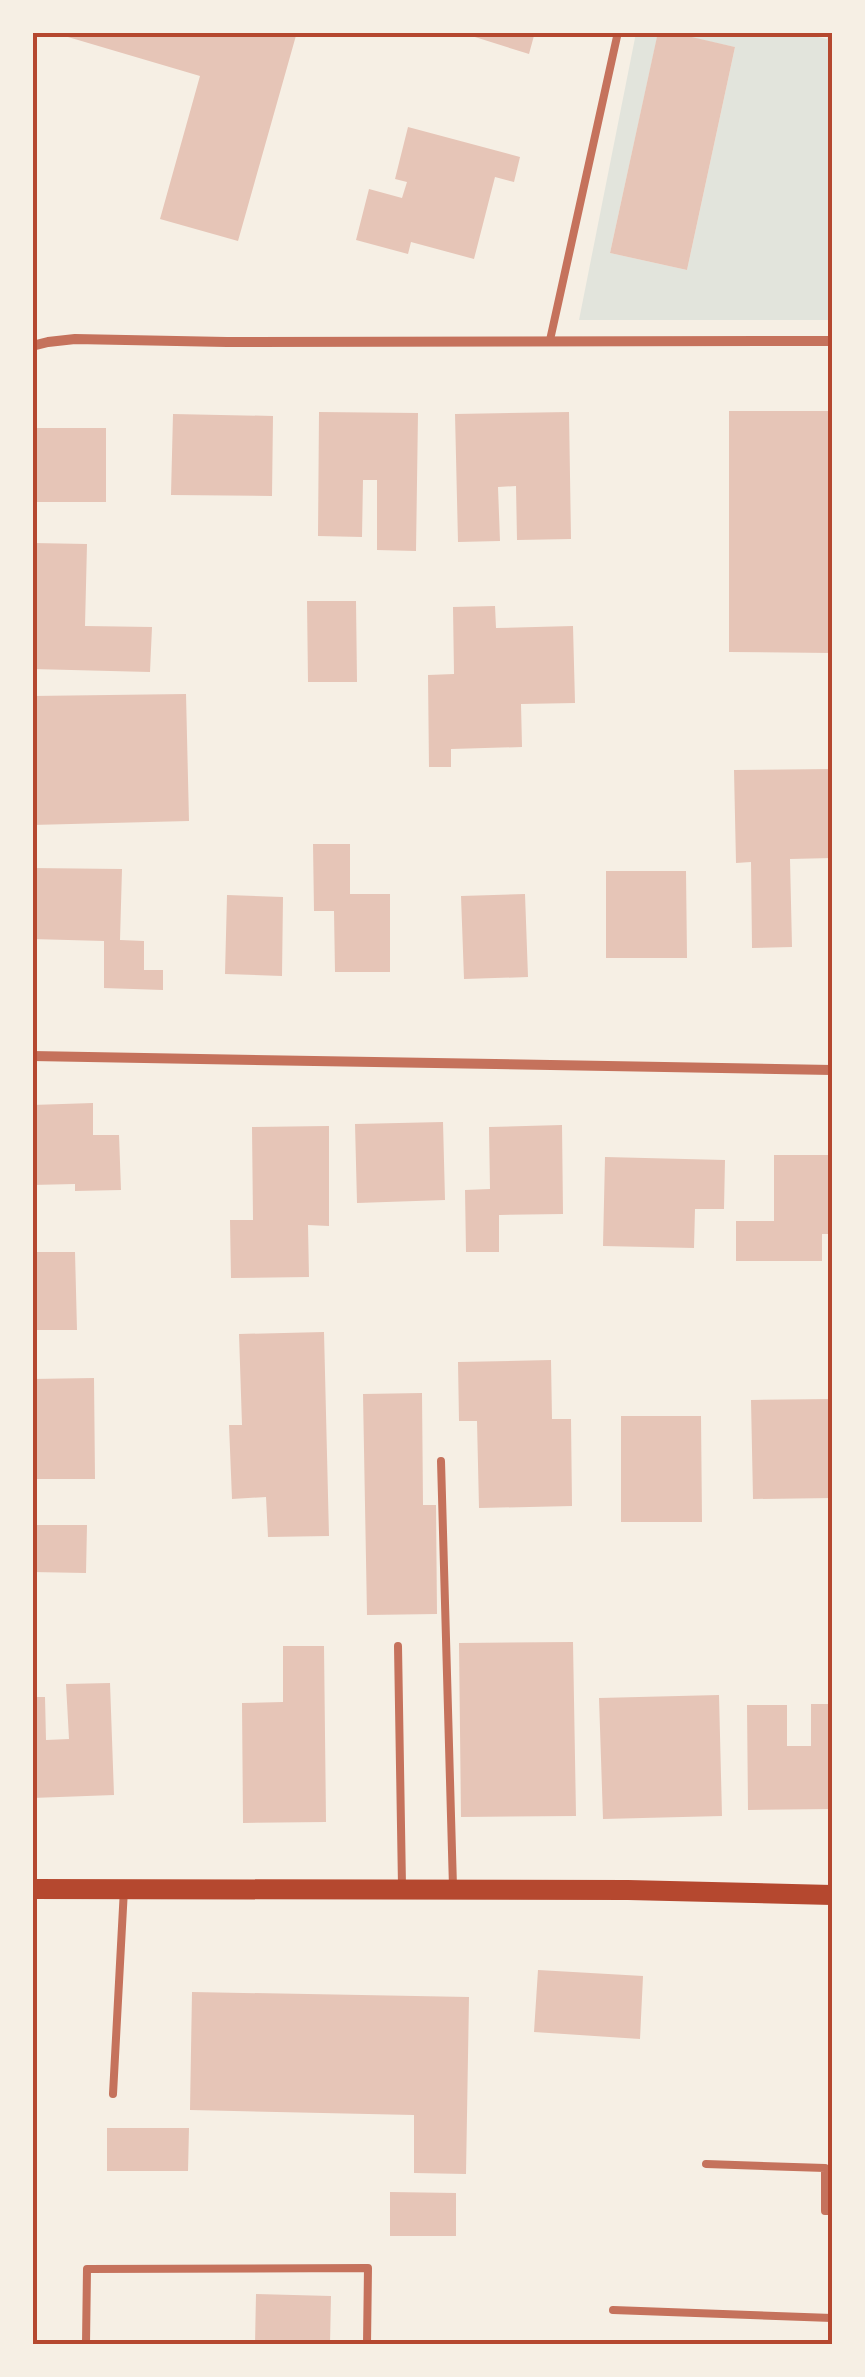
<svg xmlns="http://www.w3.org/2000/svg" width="865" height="2377" viewBox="0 0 865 2377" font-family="Lato,sans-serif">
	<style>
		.green { fill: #e2e4dc }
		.building { fill: #e6c5b7 }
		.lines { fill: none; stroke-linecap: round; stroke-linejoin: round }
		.service { stroke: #c5725c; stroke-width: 8 }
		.minor { stroke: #c5725c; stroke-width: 10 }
		.secondary { stroke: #b5482f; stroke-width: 20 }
		.neatline { fill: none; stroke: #b5482f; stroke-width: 4 }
	</style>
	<rect width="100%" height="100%" fill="#f6efe4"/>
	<path class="green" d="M795,32L827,39L829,33H832V320H579L636,33H658L610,253L687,270L735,47L670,33Z"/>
	<path class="building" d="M51,32H297L238,241L160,219L200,76Z
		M459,32H535L529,54Z
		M658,32H670L735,47L687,270L610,253Z
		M408,127L520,157L514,182L495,177L474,259L411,242L408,254L356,240L369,189L402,198L407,182L395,179Z
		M729,411H832V653L729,652Z
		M319,412L418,413L416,551L377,550V480H363L362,537L318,536Z
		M569,412L571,539L517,540L516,486L498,487L500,541L458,542L455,414Z
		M173,414L273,416L272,496L171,495Z
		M32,428H106V502H32Z
		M33,543L87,544L85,626L152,627L150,672L32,669Z
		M307,601H356L357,682H308Z
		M495,606L496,628L573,626L575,703L521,704L522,747L451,749V767H429L428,675L454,674L453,607Z
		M186,694L189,821L32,825V696Z
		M832,769V858L790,859L792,947L752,948L751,862L736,863L734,770Z
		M313,844H350V894H390V972H335L334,911H314Z
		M32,868L122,869L120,940L144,941V970H163V990L104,988V941L32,939Z
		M606,871H686L687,958H606Z
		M525,894L528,977L464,979L461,896Z
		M227,895L283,897L282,976L225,974Z
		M93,1103V1135H119L121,1190L75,1191V1184L32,1185V1105Z
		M443,1122L445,1200L357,1203L355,1124Z
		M562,1125L563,1214L499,1215V1252H466L465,1190L490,1189L489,1127Z
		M329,1126V1226L308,1225L309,1277L231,1278L230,1220H253L252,1127Z
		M774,1155H832V1234H822V1261H736V1221H774Z
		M605,1157L725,1160L724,1209H695L694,1248L603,1246Z
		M32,1252H75L77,1330H32Z
		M324,1332L329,1536L268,1537L266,1497L232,1499L229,1425H242L239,1334Z
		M551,1360L552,1419H571L572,1506L479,1508L477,1421H459L458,1362Z
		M94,1378L95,1479H32V1379Z
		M422,1393L423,1505H436L437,1614L367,1615L363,1394Z
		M832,1399V1498L753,1499L751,1400Z
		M621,1416H701L702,1522H621Z
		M32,1525H87L86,1573L32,1572Z
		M573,1642L576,1816L461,1817L459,1643Z
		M283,1646H324L326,1822L243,1823L242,1703L283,1702Z
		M110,1683L114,1795L32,1798V1697H45L46,1740L69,1739L66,1684Z
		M719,1695L722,1816L603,1819L599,1698Z
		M811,1704H832V1809L748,1810L747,1705H787V1746H811Z
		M538,1970L643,1976L640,2039L534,2032Z
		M192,1992L469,1997L466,2174L414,2173V2115L190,2110Z
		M107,2128H189L188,2171H107Z
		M390,2192L456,2193V2236H390Z
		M256,2294L331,2296L330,2344H255Z"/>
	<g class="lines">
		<path class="service" d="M550,340L618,32
			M441,1461L453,1887
			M398,1646L402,1886
			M113,2094L124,1889
			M706,2164L825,2168V2211H832
			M613,2310L832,2318
			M86,2344L87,2269L368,2268L367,2344"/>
		<path class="minor" d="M32,346L48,342L75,339L227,342L832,341
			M32,1056L832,1070"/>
		<path class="secondary" d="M32,1889L628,1890L832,1895"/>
	</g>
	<rect width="865" height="2377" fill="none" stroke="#f6efe4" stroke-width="70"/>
	<rect x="35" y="35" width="795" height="2307" class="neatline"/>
</svg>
